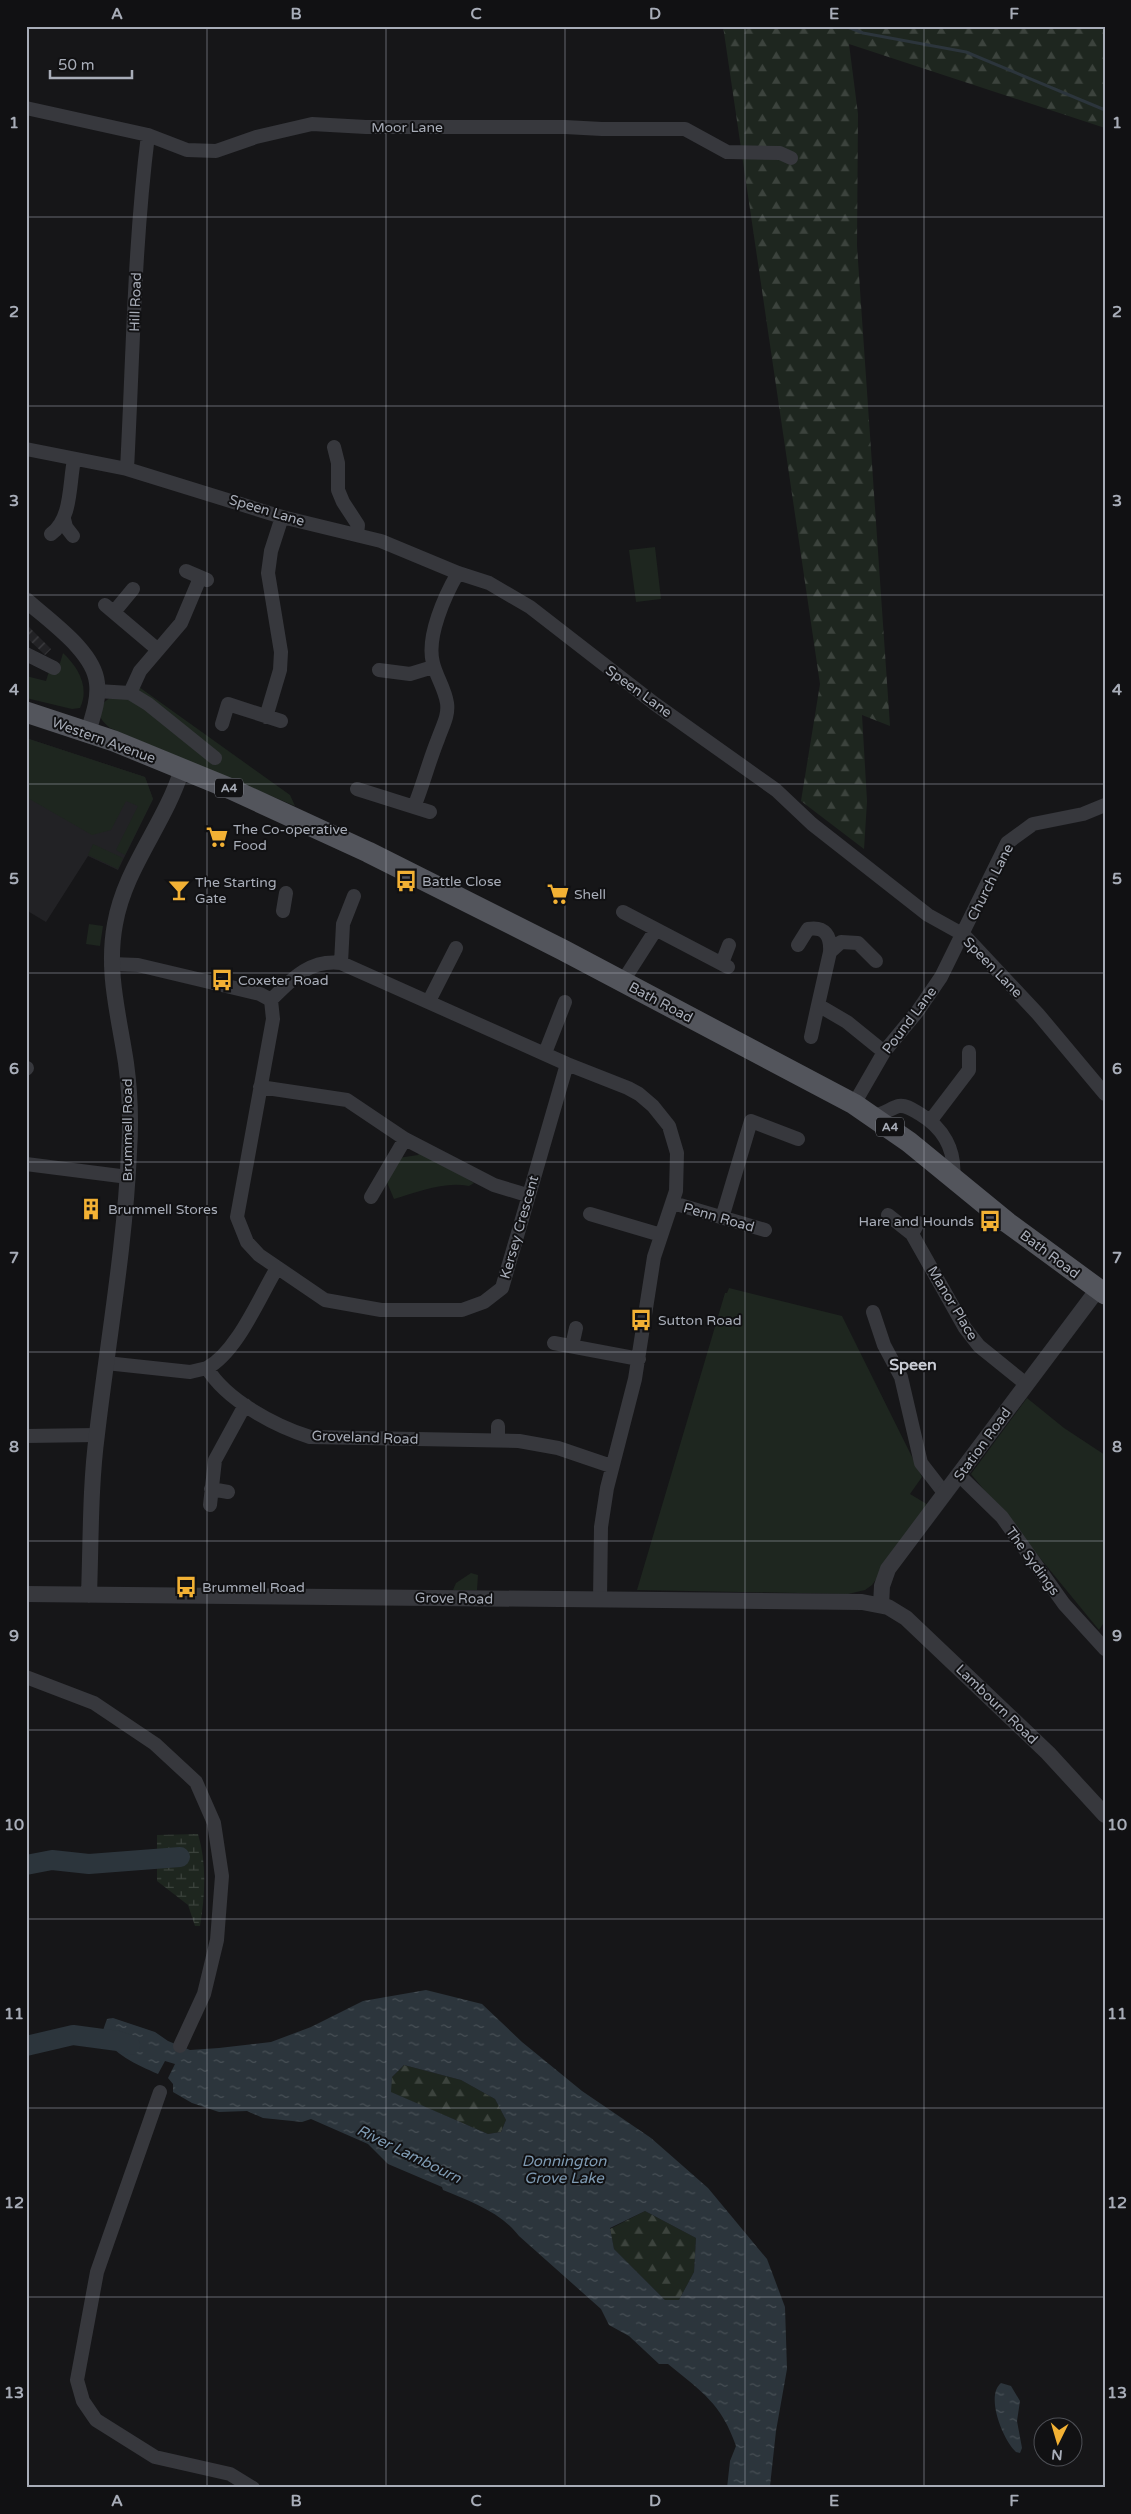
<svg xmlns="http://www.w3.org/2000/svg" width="1131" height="2514" viewBox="0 0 1131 2514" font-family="'Varela Round',sans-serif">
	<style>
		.built { fill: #222225 }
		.industrial { fill: url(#industrial-furrows) }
		.green { fill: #1e261f }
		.forest { fill: url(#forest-firs) }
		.wetland { fill: url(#wetland-marsh) }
		.water { fill: url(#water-ripples); fill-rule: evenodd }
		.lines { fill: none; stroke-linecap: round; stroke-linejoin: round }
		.stream { stroke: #2c353c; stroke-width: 3 }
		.river { stroke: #2c353c; stroke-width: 20 }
		.minor { stroke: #37383d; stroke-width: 14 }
		.tertiary { stroke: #37383d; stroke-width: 16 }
		.primary { stroke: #53555c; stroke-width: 21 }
		.grid { fill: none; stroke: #a8adb8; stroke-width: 1; stroke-opacity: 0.55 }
		.labels { text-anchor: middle; stroke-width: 4; stroke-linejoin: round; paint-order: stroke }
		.shield { fill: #111113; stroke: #7b7e86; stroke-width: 1 }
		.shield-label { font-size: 12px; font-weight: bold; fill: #a8adb8 }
		.street-label { font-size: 14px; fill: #a8adb8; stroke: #111113 }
		.poi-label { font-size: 14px; fill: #a8adb8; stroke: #111113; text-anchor: start }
		.water-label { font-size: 15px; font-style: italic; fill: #7f9bb3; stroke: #111113 }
		.quarter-label { font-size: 16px; font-weight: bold; fill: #c9ccd4; stroke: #111113 }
		.neatline { fill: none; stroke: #a8adb8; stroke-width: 2 }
		.grid-label { font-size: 16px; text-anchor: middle; font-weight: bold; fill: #a8adb8 }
	</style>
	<defs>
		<pattern id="industrial-furrows" width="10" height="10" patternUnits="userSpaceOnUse" patternTransform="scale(1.25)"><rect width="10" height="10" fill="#222225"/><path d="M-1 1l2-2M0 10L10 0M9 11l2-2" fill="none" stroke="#3f3f43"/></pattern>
		<pattern id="forest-firs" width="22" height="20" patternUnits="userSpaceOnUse" patternTransform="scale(1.25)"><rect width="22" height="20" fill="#1e261f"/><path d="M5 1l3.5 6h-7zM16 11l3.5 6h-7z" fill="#3c433d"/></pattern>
		<pattern id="wetland-marsh" width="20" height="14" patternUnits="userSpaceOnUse" patternTransform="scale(1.25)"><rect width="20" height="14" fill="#1e261f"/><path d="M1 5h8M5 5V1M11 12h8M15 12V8" fill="none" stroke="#3c433d"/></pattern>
		<pattern id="water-ripples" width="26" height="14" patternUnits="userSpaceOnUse" patternTransform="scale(1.25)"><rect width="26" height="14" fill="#2c353c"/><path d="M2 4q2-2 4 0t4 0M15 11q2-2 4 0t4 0" fill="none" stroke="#485056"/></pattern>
	</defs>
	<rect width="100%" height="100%" fill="#161618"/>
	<path class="built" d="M26,738L145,777L153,799L118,870L88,856L46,922L26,910Z"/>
	<path class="industrial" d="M28,626L51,649L45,655L26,637Z"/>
	<path class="green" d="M655,547L661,599L636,602L629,550Z
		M63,653C78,667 90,687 80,708L72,709L26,698V676L46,681L50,668L58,670Z
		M139,687L290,795L295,806L110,728C80,704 121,692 139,687Z
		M26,738L145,777L153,799L125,855L116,850L138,806L126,801L111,830L92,835L26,797Z
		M93,844L123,858L118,869L88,855Z
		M89,924L103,926L100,946L86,944Z
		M421,1151L474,1183L469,1186C444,1181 418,1192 394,1199L386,1180L398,1158L418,1155Z
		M729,1288L842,1316L922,1477L910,1494L930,1506L872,1585L865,1590L848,1594L637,1590L725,1293H727Z
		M1027,1398L1064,1428L1105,1455V1621L1099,1630L971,1474Z
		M471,1573L478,1575L477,1590H453L456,1583Z"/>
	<path class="forest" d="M723,26H1105V128L849,44L858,114L857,246L890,726L862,715L867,801L864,849L801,801L820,684Z
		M404,2065L461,2080L495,2099L506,2120L501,2132L488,2134L390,2092L392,2077Z
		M645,2211L696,2238L694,2272L679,2300H665L614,2249L610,2229Z"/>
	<path class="wetland" d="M198,1834C207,1864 205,1896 200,1926H195L188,1905L157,1881V1835Z"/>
	<path class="water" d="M426,1990L482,2004L522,2042L582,2091L651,2138L708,2188L767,2259L785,2307L787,2369L776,2431L770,2486L767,2488H727L730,2461L736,2446C721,2403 702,2392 668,2364H659L629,2336L609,2325L601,2309L519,2236C502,2213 470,2201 443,2190L442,2187L388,2164L368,2144L311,2119L302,2122L263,2118L247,2111L219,2112L192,2103L173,2092V2084L168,2078L175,2064L165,2061L158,2074C136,2064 113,2055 102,2033L107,2019L113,2018L155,2032L168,2041L190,2050L219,2048L271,2042L311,2027L363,2001ZM404,2065L461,2080L495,2099L506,2120L501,2132L488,2134L391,2092L392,2077ZM645,2211L696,2238L694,2272L679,2300H665L614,2249L610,2228Z
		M1001,2383L1011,2386L1020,2401L1017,2421L1022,2448L1020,2453L1016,2452C1003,2440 985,2396 1001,2383Z"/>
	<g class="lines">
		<path class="stream" d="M845,26L863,33L966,52L1105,110"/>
		<path class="river" d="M26,1865L52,1860L89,1864L180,1857
			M26,2046L73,2035L118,2041L130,2045"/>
		<path class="minor" d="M26,108L148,135L187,150L216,151L256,137L312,124L366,127H565L602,129H685L727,152L780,153L791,158
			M334,447L338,463V490L343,502L358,525L357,535
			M26,449L127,469L282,517L381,541L458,573L489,583L530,607L655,704L776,790L812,824L928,915L964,935L1038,1014L1105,1094
			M127,469C133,358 134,246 148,135
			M64,519L66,527L73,536
			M51,534C72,519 69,484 74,460
			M186,571L207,580
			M105,605L157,649
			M114,612L133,589
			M26,654L54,668
			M379,670L410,674L433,667
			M97,691L130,693L148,704L215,758
			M130,693L140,671L181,623L200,578
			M266,717L280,670L281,652L268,573L271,551L282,517
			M222,724L228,704L281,721
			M357,789L430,812
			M414,807C423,785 429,761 438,739C442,727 449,716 447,703C445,689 436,676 433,663C426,637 445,595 458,573
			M283,911L286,893
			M623,912L728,967
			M798,945L808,929C825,926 831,936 830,952
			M876,961L858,943L841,942L830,952L818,1005L847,1022L884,1052
			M341,963L343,924L354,896
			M722,963L729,945
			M111,964L138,965L260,994L271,1000
			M623,981L655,931
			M271,1000C291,980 309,959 341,963L567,1064L628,1088L639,1094L653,1106L669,1126L677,1153L676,1191L654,1257L635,1379L607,1488L601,1527L600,1600
			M271,1000L273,1019L237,1217L247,1242L259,1255L325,1300L381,1310H462L484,1302L502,1288L567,1064
			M429,1001L456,948
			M811,1037L818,1005
			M545,1053L565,1002
			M26,1069L27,1068
			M260,1087L347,1100L405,1139L494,1185L527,1195
			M854,1104L884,1052L917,1012L941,977L1007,843L1033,824L1083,814L1105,805
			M874,1116C884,1114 893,1107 899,1106C907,1105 913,1110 920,1114C943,1128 956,1150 953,1178
			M931,1120L969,1070V1052
			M26,1164L128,1177
			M371,1197L405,1139
			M673,1203L765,1230
			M590,1214L661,1235
			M888,1215L912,1234L965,1328L979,1346L1026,1384
			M722,1218L751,1121L798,1139
			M912,1234L918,1223
			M873,1312L884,1345L901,1377L921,1463L945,1494
			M554,1343L639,1359
			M572,1346L576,1328
			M106,1363L190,1372L207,1368C226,1400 275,1426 310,1437L519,1441L558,1448L611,1466
			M207,1368C237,1352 259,1298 277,1268
			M26,1436L97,1435
			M498,1439V1426
			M960,1476L1002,1517L1064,1604L1105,1649
			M211,1489L228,1492
			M210,1505L215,1460L245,1405
			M26,1677L94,1703L155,1744L196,1782L214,1823L222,1876L217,1940L204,1994L180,2046
			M160,2092L97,2272L77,2380L83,2401L96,2420L155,2457L230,2474L253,2488"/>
		<path class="tertiary" d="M26,600C49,621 94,651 97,683C99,699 93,716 88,732
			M26,1594L862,1602L888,1607L906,1618L1048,1753L1105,1815
			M89,1595C91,1541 90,1487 97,1434C108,1340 125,1246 129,1152C131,1122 130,1092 126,1063C119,1016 106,972 115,924C125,867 165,824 182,769
			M881,1605L882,1586L888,1569L1098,1289"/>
		<path class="primary" d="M26,712L114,741L231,789L368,852L563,950L854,1104L909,1142L1008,1223L1105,1294"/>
	</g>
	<path class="grid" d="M207,26V2488M386,26V2488M565,26V2488M745,26V2488M924,26V2488M26,217H1105M26,406H1105M26,595H1105M26,784H1105M26,973H1105M26,1162H1105M26,1352H1105M26,1541H1105M26,1730H1105M26,1919H1105M26,2108H1105M26,2297H1105"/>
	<defs>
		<g id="supermarket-bare" transform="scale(1.725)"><path d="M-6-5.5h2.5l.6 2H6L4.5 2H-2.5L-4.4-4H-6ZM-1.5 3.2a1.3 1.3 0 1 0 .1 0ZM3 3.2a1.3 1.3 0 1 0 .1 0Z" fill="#f2b134" stroke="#111113" stroke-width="2.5" paint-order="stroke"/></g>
		<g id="bus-bare" transform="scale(1.725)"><path d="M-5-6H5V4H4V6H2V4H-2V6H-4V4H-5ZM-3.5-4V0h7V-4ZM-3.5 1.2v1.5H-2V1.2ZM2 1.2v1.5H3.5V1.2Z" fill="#f2b134" stroke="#111113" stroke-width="2.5" paint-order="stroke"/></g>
		<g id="bar-bare" transform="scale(1.725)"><path d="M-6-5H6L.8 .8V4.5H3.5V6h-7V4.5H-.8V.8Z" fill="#f2b134" stroke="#111113" stroke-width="2.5" paint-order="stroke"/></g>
		<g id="building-bare" transform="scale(1.725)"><path d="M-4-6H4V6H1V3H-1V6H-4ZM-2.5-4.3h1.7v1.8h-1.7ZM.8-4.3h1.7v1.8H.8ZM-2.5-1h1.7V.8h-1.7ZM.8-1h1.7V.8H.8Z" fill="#f2b134" stroke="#111113" stroke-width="2.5" paint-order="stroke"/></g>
	</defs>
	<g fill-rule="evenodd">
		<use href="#supermarket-bare" x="217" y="837"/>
		<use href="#bus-bare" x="406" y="881"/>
		<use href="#bar-bare" x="179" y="890"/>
		<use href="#supermarket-bare" x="558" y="894"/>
		<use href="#bus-bare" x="222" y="980"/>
		<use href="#building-bare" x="91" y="1209"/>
		<use href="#bus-bare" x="990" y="1221"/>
		<use href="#bus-bare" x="641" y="1320"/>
		<use href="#bus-bare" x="186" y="1587"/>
	</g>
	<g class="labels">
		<g class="shield">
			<rect x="215" y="778.5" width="28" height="19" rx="4"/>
			<rect x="876" y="1117.5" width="28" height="19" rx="4"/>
		</g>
		<g class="shield-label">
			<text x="229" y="792">A4</text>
			<text x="890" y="1131">A4</text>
		</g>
		<g class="street-label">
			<text x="407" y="132">Moor Lane</text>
			<text transform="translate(135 302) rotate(-88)" y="5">Hill Road</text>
			<text transform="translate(267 510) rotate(17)" y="5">Speen Lane</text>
			<text transform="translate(639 691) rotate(36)" y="5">Speen Lane</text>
			<text transform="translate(104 740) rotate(20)" y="5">Western Avenue</text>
			<text transform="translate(990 882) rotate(-63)" y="5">Church Lane</text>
			<text transform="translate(993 967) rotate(46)" y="5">Speen Lane</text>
			<text transform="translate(661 1002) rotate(28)" y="5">Bath Road</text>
			<text transform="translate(909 1020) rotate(-53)" y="5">Pound Lane</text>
			<text transform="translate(127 1130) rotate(-90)" y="5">Brummell Road</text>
			<text transform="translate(719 1217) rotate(16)" y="5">Penn Road</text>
			<text transform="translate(519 1227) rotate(-74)" y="5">Kersey Crescent</text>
			<text transform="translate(1050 1254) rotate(37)" y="5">Bath Road</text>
			<text transform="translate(953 1303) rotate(59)" y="5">Manor Place</text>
			<text transform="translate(365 1437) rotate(2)" y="5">Groveland Road</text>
			<text transform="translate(982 1444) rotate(-54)" y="5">Station Road</text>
			<text transform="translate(1033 1561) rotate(54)" y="5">The Sydings</text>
			<text transform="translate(454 1598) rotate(1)" y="5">Grove Road</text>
			<text transform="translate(997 1704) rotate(44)" y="5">Lambourn Road</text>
		</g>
		<g class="poi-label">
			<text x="233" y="834">The Co-operative<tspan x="233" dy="16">Food</tspan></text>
			<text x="422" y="886">Battle Close</text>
			<text x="195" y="887">The Starting<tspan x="195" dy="16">Gate</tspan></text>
			<text x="574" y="899">Shell</text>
			<text x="238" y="985">Coxeter Road</text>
			<text x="108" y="1214">Brummell Stores</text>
			<text x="974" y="1226" text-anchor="end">Hare and Hounds</text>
			<text x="658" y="1325">Sutton Road</text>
			<text x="202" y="1592">Brummell Road</text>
		</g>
		<g class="water-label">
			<text transform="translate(409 2154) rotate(26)" y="5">River Lambourn</text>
			<text x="564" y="2166">Donnington<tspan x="564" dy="17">Grove Lake</tspan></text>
		</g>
		<g class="quarter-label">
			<text x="913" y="1370">Speen</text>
		</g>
	</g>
	<rect width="1131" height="2514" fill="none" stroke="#111113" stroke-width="55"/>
	<g transform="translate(1058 2442) rotate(185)"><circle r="24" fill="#111113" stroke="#4d4f55"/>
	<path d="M0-4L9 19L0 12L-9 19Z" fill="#f2b134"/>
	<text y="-8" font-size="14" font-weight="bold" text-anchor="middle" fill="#a8adb8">N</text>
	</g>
	<path d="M50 70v8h82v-8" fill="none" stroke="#a8adb8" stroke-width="2.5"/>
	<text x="58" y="70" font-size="15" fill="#a8adb8" stroke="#111113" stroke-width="4" paint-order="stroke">50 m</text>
	<rect x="28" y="28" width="1076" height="2458" class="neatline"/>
	<g class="grid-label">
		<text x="117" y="19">A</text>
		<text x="296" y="19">B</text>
		<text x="476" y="19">C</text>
		<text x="655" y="19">D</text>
		<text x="834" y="19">E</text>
		<text x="1014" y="19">F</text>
		<text x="14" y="128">1</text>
		<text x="1117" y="128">1</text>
		<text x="14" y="317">2</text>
		<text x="1117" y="317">2</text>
		<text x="14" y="506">3</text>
		<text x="1117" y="506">3</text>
		<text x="14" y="695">4</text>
		<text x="1117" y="695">4</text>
		<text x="14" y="884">5</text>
		<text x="1117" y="884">5</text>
		<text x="14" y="1074">6</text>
		<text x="1117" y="1074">6</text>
		<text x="14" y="1263">7</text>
		<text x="1117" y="1263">7</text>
		<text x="14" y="1452">8</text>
		<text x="1117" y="1452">8</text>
		<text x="14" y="1641">9</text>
		<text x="1117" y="1641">9</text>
		<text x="14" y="1830">10</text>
		<text x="1117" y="1830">10</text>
		<text x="14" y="2019">11</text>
		<text x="1117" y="2019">11</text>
		<text x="14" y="2208">12</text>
		<text x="1117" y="2208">12</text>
		<text x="14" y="2398">13</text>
		<text x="1117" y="2398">13</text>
		<text x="117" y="2506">A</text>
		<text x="296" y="2506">B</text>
		<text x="476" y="2506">C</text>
		<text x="655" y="2506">D</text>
		<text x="834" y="2506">E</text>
		<text x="1014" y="2506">F</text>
	</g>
</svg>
